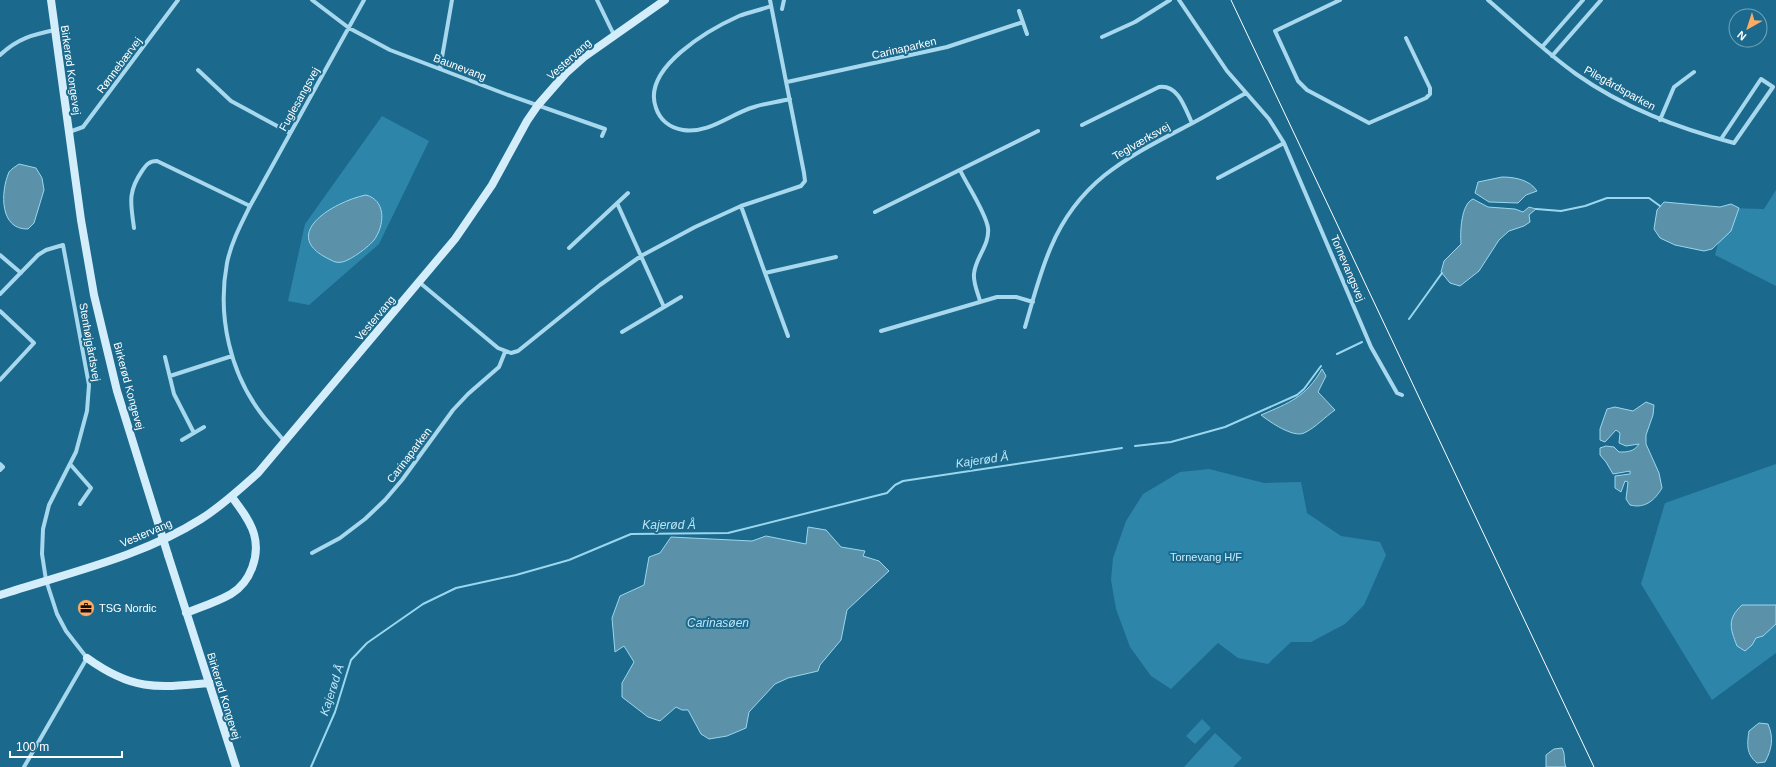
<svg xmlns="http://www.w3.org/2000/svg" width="1776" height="767" viewBox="0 0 1776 767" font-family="Arial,sans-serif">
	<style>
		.green { fill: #2e85aa }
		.water { fill: #5c92a9; stroke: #9ad7ef }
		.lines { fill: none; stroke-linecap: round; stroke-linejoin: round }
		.stream { stroke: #9ad7ef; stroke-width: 2 }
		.street { stroke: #a7d8ed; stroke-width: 4 }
		.secondary { stroke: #d3edfa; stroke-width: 8 }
		.tram { stroke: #fff; stroke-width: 1 }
		.secondary-bridge { stroke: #d3edfa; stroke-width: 8 }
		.labels { text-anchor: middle; stroke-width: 4; stroke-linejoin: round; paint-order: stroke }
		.street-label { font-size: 11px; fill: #fff; stroke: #1b698c }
		.park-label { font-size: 11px; fill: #ccecfa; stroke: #1b698c }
		.poi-label { font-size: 11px; fill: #fff; stroke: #1b698c; text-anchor: start }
		.water-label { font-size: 12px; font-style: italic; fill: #bee6f6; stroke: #1b698c }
	</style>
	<rect width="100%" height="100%" fill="#1b698c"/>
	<path class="green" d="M382,116L429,141L379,244L309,305L288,301L305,224Z
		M1776,190V286L1715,255L1727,208L1764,209Z
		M1776,464V653L1712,700L1641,584L1665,503Z
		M1209,469L1264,483L1301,482L1307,513L1341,536L1380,542L1386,555L1364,605L1345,624L1311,642H1291L1268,664L1238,658L1218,643L1171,689L1151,676L1130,647L1116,609L1111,580L1113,558L1126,521L1143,494L1180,472Z
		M1202,719L1211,728L1195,744L1186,736Z
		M1215,733L1242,758L1233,767H1184Z"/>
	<path class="water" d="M19,164L36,168L42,178L44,190L34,223L28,229C0,230 0,193 9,172C11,169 15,167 19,164Z
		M1502,177C1515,177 1530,180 1537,191L1526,195L1518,203L1489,202L1475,193L1478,182Z
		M366,195C385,200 385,222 376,237C373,244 350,261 342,262C338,263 334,262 331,260C276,235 335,201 366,195Z
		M1473,199L1488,207L1515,209L1523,212L1529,207L1536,209L1529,215L1530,222L1524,226L1509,231L1499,240L1479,271L1460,286L1450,283L1441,272L1444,261L1461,244C1460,232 1461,204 1473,199Z
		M1664,202L1720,207L1731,204L1739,208L1731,231L1712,249L1704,251L1675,245L1660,238L1654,229L1657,210Z
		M1322,369L1326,376L1318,392L1335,410C1325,417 1315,428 1304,433C1293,438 1270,422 1261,415C1289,403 1306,397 1322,369Z
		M1646,402L1654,405L1653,415L1646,435V444L1659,473L1662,488C1655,500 1645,509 1630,505L1626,499L1628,482L1625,481L1621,492L1615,488V476L1630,474V471L1613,474L1606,462L1600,455V448L1606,446L1614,447L1619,452C1627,452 1634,452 1639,444L1626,446L1619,443L1620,433L1616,430L1605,442L1600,440V429L1607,409L1615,407L1633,411Z
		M808,527L826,530L841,547L865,551L863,556L879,561L889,571L847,610L841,640L820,665L818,671L788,678L775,684L749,712L746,728L727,736L709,739L701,734L688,710H682L676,707L660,721L648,717L622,697V683L634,662L624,646L615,652L612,618L620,596L644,585L649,557L660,553L671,537L752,541L766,536L806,544Z
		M1742,605H1776V624L1763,636L1756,638L1752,645L1745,651L1737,646C1730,628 1727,619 1742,605Z
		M1759,723L1768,724C1774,738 1772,749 1765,762L1757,763C1746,754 1747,744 1749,731Z
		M1562,748C1566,755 1563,761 1566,767H1546V755L1554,749Z"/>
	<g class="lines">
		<path class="stream" d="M1536,209L1561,211L1585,206L1607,198H1649L1660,206
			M1409,319L1442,273
			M1337,354L1362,342
			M1135,446L1171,442L1225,427L1297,395L1304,389L1321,366
			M311,767L335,712L351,660L367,643L423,604L456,588L516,575L569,560L631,534L728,533L887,493L895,485L903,481L1122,448"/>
		<path class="street" d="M312,0L349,28L390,50L508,95L605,129L602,136
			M597,0L614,35
			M1179,0L1227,71L1269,119L1284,143L1371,347L1397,393L1402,395
			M1340,0L1275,31L1298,81L1307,90L1369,123L1426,98L1430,94V88L1406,38
			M1488,0C1517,25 1545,52 1576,74C1624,108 1678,128 1734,143L1773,87L1761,79L1721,139
			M771,6C761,10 749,12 739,16C710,29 641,68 656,108C660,120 670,128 683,130C709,134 730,114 754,107C766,103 778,102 790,99
			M782,9L784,0
			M1019,11L1027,34
			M1102,37L1135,22L1170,0
			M1542,47L1583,0
			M0,55C18,38 32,35 55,30
			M1552,56L1601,0
			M440,69L452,0
			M198,70L231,101L290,133
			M787,82L947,47L1023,22
			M1660,120L1674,87L1694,72
			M1082,125L1159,87C1178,84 1185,108 1192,123
			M69,132L83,127L178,0
			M960,170C967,185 986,213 988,228C990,245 975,258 974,274C973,283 978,293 980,301
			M1218,178L1284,143
			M617,203L664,307
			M741,206L765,273L836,257
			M875,212L1038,131
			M134,228C131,204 127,193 142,171C146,165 149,161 157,161L250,206
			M569,248L628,193
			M0,255L21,273
			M765,273L788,336
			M419,282L498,348L511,353L518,351L600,285L641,256L695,227L741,206L801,186L805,181L804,173L770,0
			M0,294L38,255L46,250L63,245L89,385L87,411L76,452L49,505L43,529L42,554L46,580L57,614L66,631L87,658L24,767
			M0,311L34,343L0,380
			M1025,327C1033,300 1040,272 1051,247C1079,181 1126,158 1185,127C1206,116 1226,104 1246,93
			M881,331L997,297H1016L1033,302
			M622,332L681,297
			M165,357L174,394L194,433
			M170,376L232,356
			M182,440L204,427
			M285,442C278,433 270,425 263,416C230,374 217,316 227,263C231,243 241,224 250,206L364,0
			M0,464L3,467L0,470
			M70,464L91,488L80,504
			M312,553L340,538L365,519L385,500L402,480L453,410L468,394L499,367L505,352"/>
		<path class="secondary" d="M51,0L81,220L94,295L117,391L159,526
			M168,555L236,767
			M0,595C67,573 141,557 201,519C222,506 240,489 258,473L455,239L492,185L527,121L538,105L566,73L584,57L665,0
			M186,613C201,607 217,602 231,594C251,582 260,555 254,534C250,520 240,508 232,497
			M87,658C133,691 156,688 210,683"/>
		<path class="tram" d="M1231,0L1594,767"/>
		<path class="secondary-bridge" d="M159,526L168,555"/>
	</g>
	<defs>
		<g id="office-disc" transform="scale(0.9)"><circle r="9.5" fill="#ffab63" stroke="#1b698c"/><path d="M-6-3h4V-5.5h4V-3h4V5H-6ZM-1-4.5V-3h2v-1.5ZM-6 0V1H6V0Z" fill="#111"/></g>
	</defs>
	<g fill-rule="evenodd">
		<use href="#office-disc" x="86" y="608"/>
	</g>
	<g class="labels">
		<g class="street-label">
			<text transform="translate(904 48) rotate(-13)" y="4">Carinaparken</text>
			<text transform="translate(569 59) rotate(-42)" y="4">Vestervang</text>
			<text transform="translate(119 65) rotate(-53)" y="4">Rønnebærvej</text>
			<text transform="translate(460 67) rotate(21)" y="4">Baunevang</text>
			<text transform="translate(71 70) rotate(82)" y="4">Birkerød Kongevej</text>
			<text transform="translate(1620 88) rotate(29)" y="4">Pilegårdsparken</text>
			<text transform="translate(299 99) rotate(-61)" y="4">Fuglesangsvej</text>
			<text transform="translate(1141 141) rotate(-30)" y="4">Teglværksvej</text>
			<text transform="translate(1348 268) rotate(67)" y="4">Tornevangsvej</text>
			<text transform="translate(375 318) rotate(-50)" y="4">Vestervang</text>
			<text transform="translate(90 342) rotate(80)" y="4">Stenhøjgårdsvej</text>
			<text transform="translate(129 386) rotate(75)" y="4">Birkerød Kongevej</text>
			<text transform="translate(409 455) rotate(-53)" y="4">Carinaparken</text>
			<text transform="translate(146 533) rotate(-23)" y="4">Vestervang</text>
			<text transform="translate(224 696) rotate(73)" y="4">Birkerød Kongevej</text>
		</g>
		<g class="park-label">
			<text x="1206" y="561">Tornevang H/F</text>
		</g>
		<g class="poi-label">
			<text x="99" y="612">TSG Nordic</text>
		</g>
		<g class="water-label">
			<text transform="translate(982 460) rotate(-8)" y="4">Kajerød Å</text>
			<text x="669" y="529">Kajerød Å</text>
			<text x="718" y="627">Carinasøen</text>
			<text transform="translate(332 690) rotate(-72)" y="4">Kajerød Å</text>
		</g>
	</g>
	<g transform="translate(1748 28) rotate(219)"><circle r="19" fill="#1b698c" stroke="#76a5ba"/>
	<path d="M0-3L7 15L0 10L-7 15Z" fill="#ffab63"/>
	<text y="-6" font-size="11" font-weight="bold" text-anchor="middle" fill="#ffffff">N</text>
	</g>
	<path d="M10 751v6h112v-6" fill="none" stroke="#ffffff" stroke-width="2"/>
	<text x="16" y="751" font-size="12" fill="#ffffff" stroke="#1b698c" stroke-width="3" paint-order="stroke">100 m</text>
</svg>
